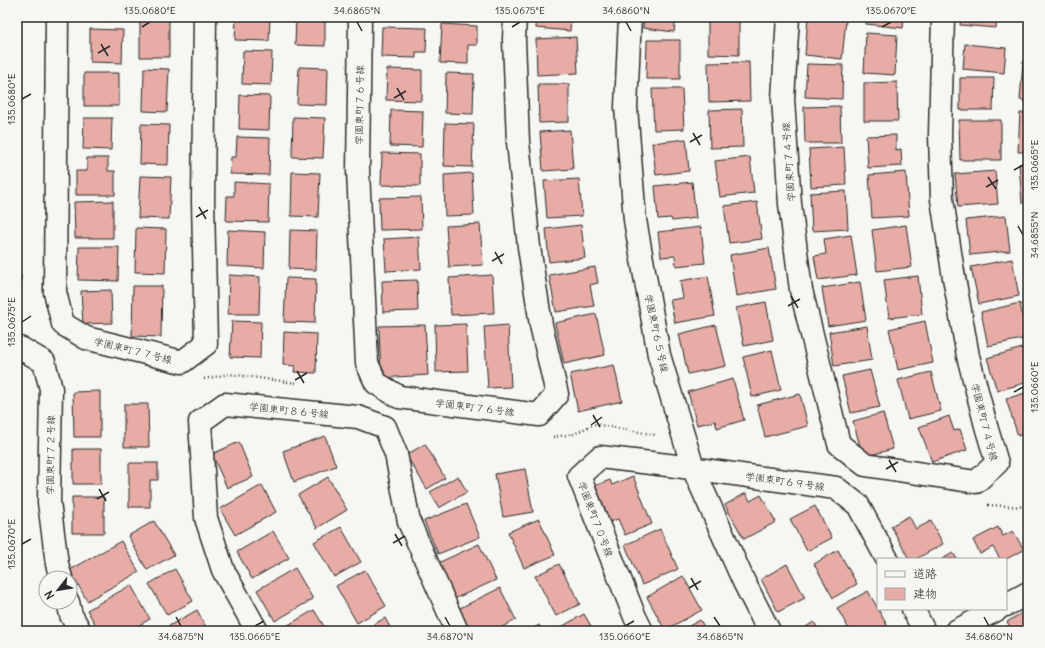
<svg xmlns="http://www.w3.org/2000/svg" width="1045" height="648" viewBox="0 0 1045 648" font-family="Delius,'Klee One',sans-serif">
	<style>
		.building { fill: #e6aca5; stroke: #2b2b2b }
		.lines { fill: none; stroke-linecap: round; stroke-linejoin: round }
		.minor-casing { stroke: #2b2b2b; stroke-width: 25 }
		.path { stroke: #2b2b2b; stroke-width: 2.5; stroke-dasharray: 1 3; stroke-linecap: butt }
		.minor { stroke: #f6f6f2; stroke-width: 22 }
		.ticks { fill: none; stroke: #2b2b2b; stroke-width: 1.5 }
		.labels { text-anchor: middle; stroke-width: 3; stroke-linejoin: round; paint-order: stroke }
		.street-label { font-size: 10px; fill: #2b2b2b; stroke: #f6f6f2 }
		.neatline { fill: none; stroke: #2b2b2b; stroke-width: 1.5 }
		.ticks-label { font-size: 10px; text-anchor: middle; fill: #2b2b2b }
	</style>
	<rect width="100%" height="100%" fill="#f6f6f2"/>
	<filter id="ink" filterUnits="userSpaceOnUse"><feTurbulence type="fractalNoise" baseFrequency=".025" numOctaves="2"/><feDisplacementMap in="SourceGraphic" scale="8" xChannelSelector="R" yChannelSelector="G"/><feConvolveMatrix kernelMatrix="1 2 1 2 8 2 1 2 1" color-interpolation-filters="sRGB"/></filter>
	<g filter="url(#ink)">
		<path class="building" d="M77,17H122V21L77,20Z
			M140,17H169V57H140Z
			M236,17H270L269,41L235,40Z
			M296,17H325V46L295,45Z
			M536,17H571L570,31L536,28Z
			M644,17H676L674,32L643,28Z
			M708,17H739V55L708,54Z
			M808,17L846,20L842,59L805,55Z
			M866,17H904L903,28L866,24Z
			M961,17H997L996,28L960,25Z
			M442,24L477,26V45H468V64L440,63Z
			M382,27L427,28L426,52H416V58L381,57Z
			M90,29L123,30L122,63L90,62Z
			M866,33L897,35L895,75L864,73Z
			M576,37L578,73L537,75L536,39Z
			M647,40H680V79H646Z
			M965,44L1006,48L1004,73L963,69Z
			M243,51L272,52L271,85L242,84Z
			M1023,61H1028V101L1020,100Z
			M749,62L750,101L709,102L708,63Z
			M807,64L843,65L842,99L805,97Z
			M299,67L328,68L327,105L297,104Z
			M144,68L169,69L167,112L143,111Z
			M387,69L422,70V101L386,100Z
			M84,73H119V106H84Z
			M446,73L474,74L473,114L445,113Z
			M960,78H994L993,110H960Z
			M897,82L898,121H864V83Z
			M538,84H569V122L539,123Z
			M652,89H682L684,129L654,130Z
			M240,95L270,96L269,130L239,129Z
			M840,106L841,143H805L804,107Z
			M742,109L743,147L710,148L709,110Z
			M391,110L423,111L422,147L390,146Z
			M1020,113H1028V152H1018Z
			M293,117L325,118L323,158L292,157Z
			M84,118H112L111,150L83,149Z
			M959,120H1001V160H960Z
			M445,123L474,124L472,167L444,166Z
			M141,124L169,125L168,165L140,164Z
			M570,130L573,169L543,171L540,132Z
			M896,135V150L901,149L902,166L868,168L866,136Z
			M237,137L270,138L269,175L230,174L231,157H236Z
			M686,139L689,171L656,175L652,143Z
			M844,147L846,185L811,187L809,149Z
			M382,153L420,154V186L381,185Z
			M750,157L754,193L720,197L715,161Z
			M87,158H108V171H115V195H76V171H87Z
			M1028,163V203H1022L1019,164Z
			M995,171L998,204L958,207L955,174Z
			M292,172L320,173L318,217L291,216Z
			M906,172L909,216L872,218L869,175Z
			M472,173L474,215L445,216L444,175Z
			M140,176L171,177L169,219L138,218Z
			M579,179L582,216L547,218L544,181Z
			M234,182L269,184L268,222L226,221L227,196H234Z
			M692,182L696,218L672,221L671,218L658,219L655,186Z
			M846,191L848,229L812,231L810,193Z
			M421,197L422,229L380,230L379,198Z
			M113,201V238H75L74,202Z
			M757,202L762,239L729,243L724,206Z
			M1006,216L1010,251L970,255L966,220Z
			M1025,220H1028V250Z
			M480,224L483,265L449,267L446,226Z
			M581,225L585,258L549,262L546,229Z
			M906,225L912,267L877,271L872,230Z
			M701,227L705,263L676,266L675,256L661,257L658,232Z
			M136,228L166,229L165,273L135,272Z
			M228,230L265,232L264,268L227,266Z
			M290,230L317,231L316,270L289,269Z
			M851,235L857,275L818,280L814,256L826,254L824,239Z
			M419,237L421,269L386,271L384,239Z
			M79,247H119L118,281L78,280Z
			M769,248L776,289L736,296L730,255Z
			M1012,259L1019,296L979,304L971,267Z
			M595,267L598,283L590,285L594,306L556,312L549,275Z
			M17,275H21L20,299H17Z
			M229,275L260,277L259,314H228Z
			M492,275L494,313L451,315L449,278Z
			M708,276L715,316L675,323L670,300L683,298L680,281Z
			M918,276L922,314L889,318L884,280Z
			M286,278L316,279L315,323L284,322Z
			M417,280L418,311L383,312L382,281Z
			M860,282L866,320L828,326L822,288Z
			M133,286H162L161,337L132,336Z
			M111,290L112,323L83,324L81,291Z
			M766,302L773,340L744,346L736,308Z
			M1020,303L1027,338L988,346L981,312Z
			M596,314L605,355L564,364L555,323Z
			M232,321L261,322L260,358L230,357Z
			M925,321L933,363L898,370L889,329Z
			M466,324L468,371L436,372L435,325Z
			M425,325L428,375L381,378L379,326Z
			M508,325L511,387L488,388L484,327Z
			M716,325L726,366L688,374L679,334Z
			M867,326L872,360L834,366L829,332Z
			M284,332L317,334L316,373L294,372L295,366L283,365Z
			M1026,347L1028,355V382L997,391L987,358Z
			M772,350L781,390L752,397L743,357Z
			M614,365L622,401L578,411L570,374Z
			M870,370L880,407L851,413L842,376Z
			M931,372L941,411L908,419L898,380Z
			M733,379L744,420L717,428L715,421L697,425L688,392Z
			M100,391V437H74L73,392Z
			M1028,392V432L1018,436L1006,399Z
			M800,394L808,426L765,437L757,405Z
			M124,404H148L149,447H124Z
			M883,413L893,449L863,457L853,421Z
			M949,416L954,431L960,429L967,450L932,462L919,427Z
			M325,436L336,466L294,482L283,451Z
			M1028,441V467L1022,443Z
			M239,442L253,477L227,488L212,454Z
			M425,444L445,478L427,489L406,455Z
			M73,449H101V484H73Z
			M129,463H158V480H150V507H129Z
			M525,469L533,512L503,517L495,474Z
			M458,476L467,492L439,508L430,492Z
			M633,476L652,524L625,535L618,519L605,524L591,487L610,480L612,485Z
			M328,477L347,510L317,528L298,495Z
			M262,485L276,512L235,535L220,509Z
			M746,493L750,501L761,495L776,522L744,539L725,505Z
			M72,497H104V533H72Z
			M466,504L480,537L438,554L424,521Z
			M815,506L832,538L807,551L790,519Z
			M909,516L916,529L931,521L943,544L916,559H909L891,526Z
			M539,519L555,555L524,568L508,532Z
			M154,521L174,555L147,570L128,536Z
			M341,527L361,562L334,577L314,542Z
			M998,527L1003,536L1013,531L1024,550L1006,559H1000L993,547L980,554L973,540Z
			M660,529L678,569L642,585L625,545Z
			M273,531L289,558L252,579L237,552Z
			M121,541L139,572L87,601L70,570Z
			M479,544L496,580L454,599L438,563Z
			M838,550L857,584L833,598L814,564Z
			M953,553L957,559H942Z
			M559,564L580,604L556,616L535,576Z
			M787,564L805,598L778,612L761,579Z
			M295,568L313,599L275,621L257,590Z
			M175,569L193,601L167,615L149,584Z
			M365,570L386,606L357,623L336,586Z
			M683,576L702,610L665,630L647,597Z
			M131,585L150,619L129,631H99L87,610Z
			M500,588L516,620L494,631H469L458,609Z
			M868,591L888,627L881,631H850L837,608Z
			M197,610L208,631H172L169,626Z
			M314,610L327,631H278Z
			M1025,611L1028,616V631H1013L1007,622Z
			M584,614L594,631H557L556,630Z
			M385,618L392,631H362Z
			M700,620L707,631H680Z
			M814,622L819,631H799Z
			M539,625L543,631H529Z"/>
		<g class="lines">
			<g class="minor-casing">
				<path id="minor" d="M57,17L55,292L63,324L86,338L182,362L206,344L203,200L205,17
					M360,17L358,171L367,363L376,383L399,397L539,415L557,394L541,325L529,247L518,142L514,39L515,17
					M630,17L626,107L635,220L659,355L693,468L744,582L769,631
					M788,17L783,99L790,204L801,290L839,444L865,465L976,482L997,463L986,426L968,356L953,272L942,199L940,135L943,17
					M17,347L22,349L44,362L51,389L49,502L57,564L61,578
					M68,602L71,615L80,631
					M1006,605L1028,593
					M913,609L924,631
					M257,631L223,570L206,518L200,422L225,404L358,417L385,427L396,454L409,522L457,631
					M642,631L635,617L579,476L600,457L676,466L836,488L858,505L887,559
					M956,631L998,609"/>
			</g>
			<path class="path" d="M204,379L229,374L296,383
				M553,437L574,434L594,424L656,435
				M988,505L1028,507"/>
			<use href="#minor" class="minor"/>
		</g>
	</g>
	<path class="ticks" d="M357,22L362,31M626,22L631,31M142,27L150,22M512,27L520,22M882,27L891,22M101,44L108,56M98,53L110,46M397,88L404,100M394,98L406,91M22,99L31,94M693,133L700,145M690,142L702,135M1014,170L1023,165M988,177L996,189M986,187L998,180M199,207L206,219M196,217L208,210M1018,226L1023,235M495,252L502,264M492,261L504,254M791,296L798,308M788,306L800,299M22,322L31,316M297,371L304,383M295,380L307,373M1014,392L1023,387M593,415L600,427M591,425L602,417M889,460L896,472M886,469L898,462M99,489L106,501M97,499L109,492M395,534L402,546M393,543L405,536M22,544L31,539M691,578L698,590M689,588L701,581M176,617L181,626M445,617L450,626M714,617L720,626M984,617L989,626M255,626L264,621M625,626L634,621"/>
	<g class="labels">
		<g class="street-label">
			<text transform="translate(359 105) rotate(-89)" y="4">学園東町７６号線</text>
			<text transform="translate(788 162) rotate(-94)" y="4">学園東町７４号線</text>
			<text transform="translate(657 333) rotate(78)" y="4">学園東町６５号線</text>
			<text transform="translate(133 350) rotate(14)" y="4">学園東町７７号線</text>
			<text transform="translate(475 407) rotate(7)" y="4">学園東町７６号線</text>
			<text transform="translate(289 410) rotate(6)" y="4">学園東町８６号線</text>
			<text transform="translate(985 422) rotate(76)" y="4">学園東町７４号線</text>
			<text transform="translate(50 455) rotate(-89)" y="4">学園東町７２号線</text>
			<text transform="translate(785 481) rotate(8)" y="4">学園東町６９号線</text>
			<text transform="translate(596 519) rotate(69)" y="4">学園東町７０号線</text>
		</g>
	</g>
	<rect width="1045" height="648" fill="none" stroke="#f6f6f2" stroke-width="44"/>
	<rect x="877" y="558" width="130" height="52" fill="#f6f6f2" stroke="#a5a5a2"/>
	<rect x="885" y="571" width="20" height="6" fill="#f6f6f2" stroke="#a5a5a2"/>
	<text x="913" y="578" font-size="12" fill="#2b2b2b">道路</text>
	<rect x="885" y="588" width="20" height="12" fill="#e6aca5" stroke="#a5a5a2"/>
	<text x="913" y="598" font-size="12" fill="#2b2b2b">建物</text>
	<g transform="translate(58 590) rotate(239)"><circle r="19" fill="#f6f6f2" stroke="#a5a5a2"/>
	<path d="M0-3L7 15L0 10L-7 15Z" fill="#2b2b2b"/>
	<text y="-6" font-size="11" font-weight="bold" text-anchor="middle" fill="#2b2b2b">N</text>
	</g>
	<rect x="22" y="22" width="1001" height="604" class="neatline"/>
	<g class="ticks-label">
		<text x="150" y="14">135.0680°E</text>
		<text x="357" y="14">34.6865°N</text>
		<text x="520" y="14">135.0675°E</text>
		<text x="626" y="14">34.6860°N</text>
		<text x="891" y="14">135.0670°E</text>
		<text transform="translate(11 99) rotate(-90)" y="4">135.0680°E</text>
		<text transform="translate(1034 165) rotate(-90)" y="4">135.0665°E</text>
		<text transform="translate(1034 235) rotate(-90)" y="4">34.6855°N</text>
		<text transform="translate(11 322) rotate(-90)" y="4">135.0675°E</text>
		<text transform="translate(1034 387) rotate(-90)" y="4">135.0660°E</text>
		<text transform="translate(11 544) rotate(-90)" y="4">135.0670°E</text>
		<text x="181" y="640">34.6875°N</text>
		<text x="255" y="640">135.0665°E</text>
		<text x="450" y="640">34.6870°N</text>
		<text x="625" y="640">135.0660°E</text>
		<text x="720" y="640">34.6865°N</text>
		<text x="989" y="640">34.6860°N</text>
	</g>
</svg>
